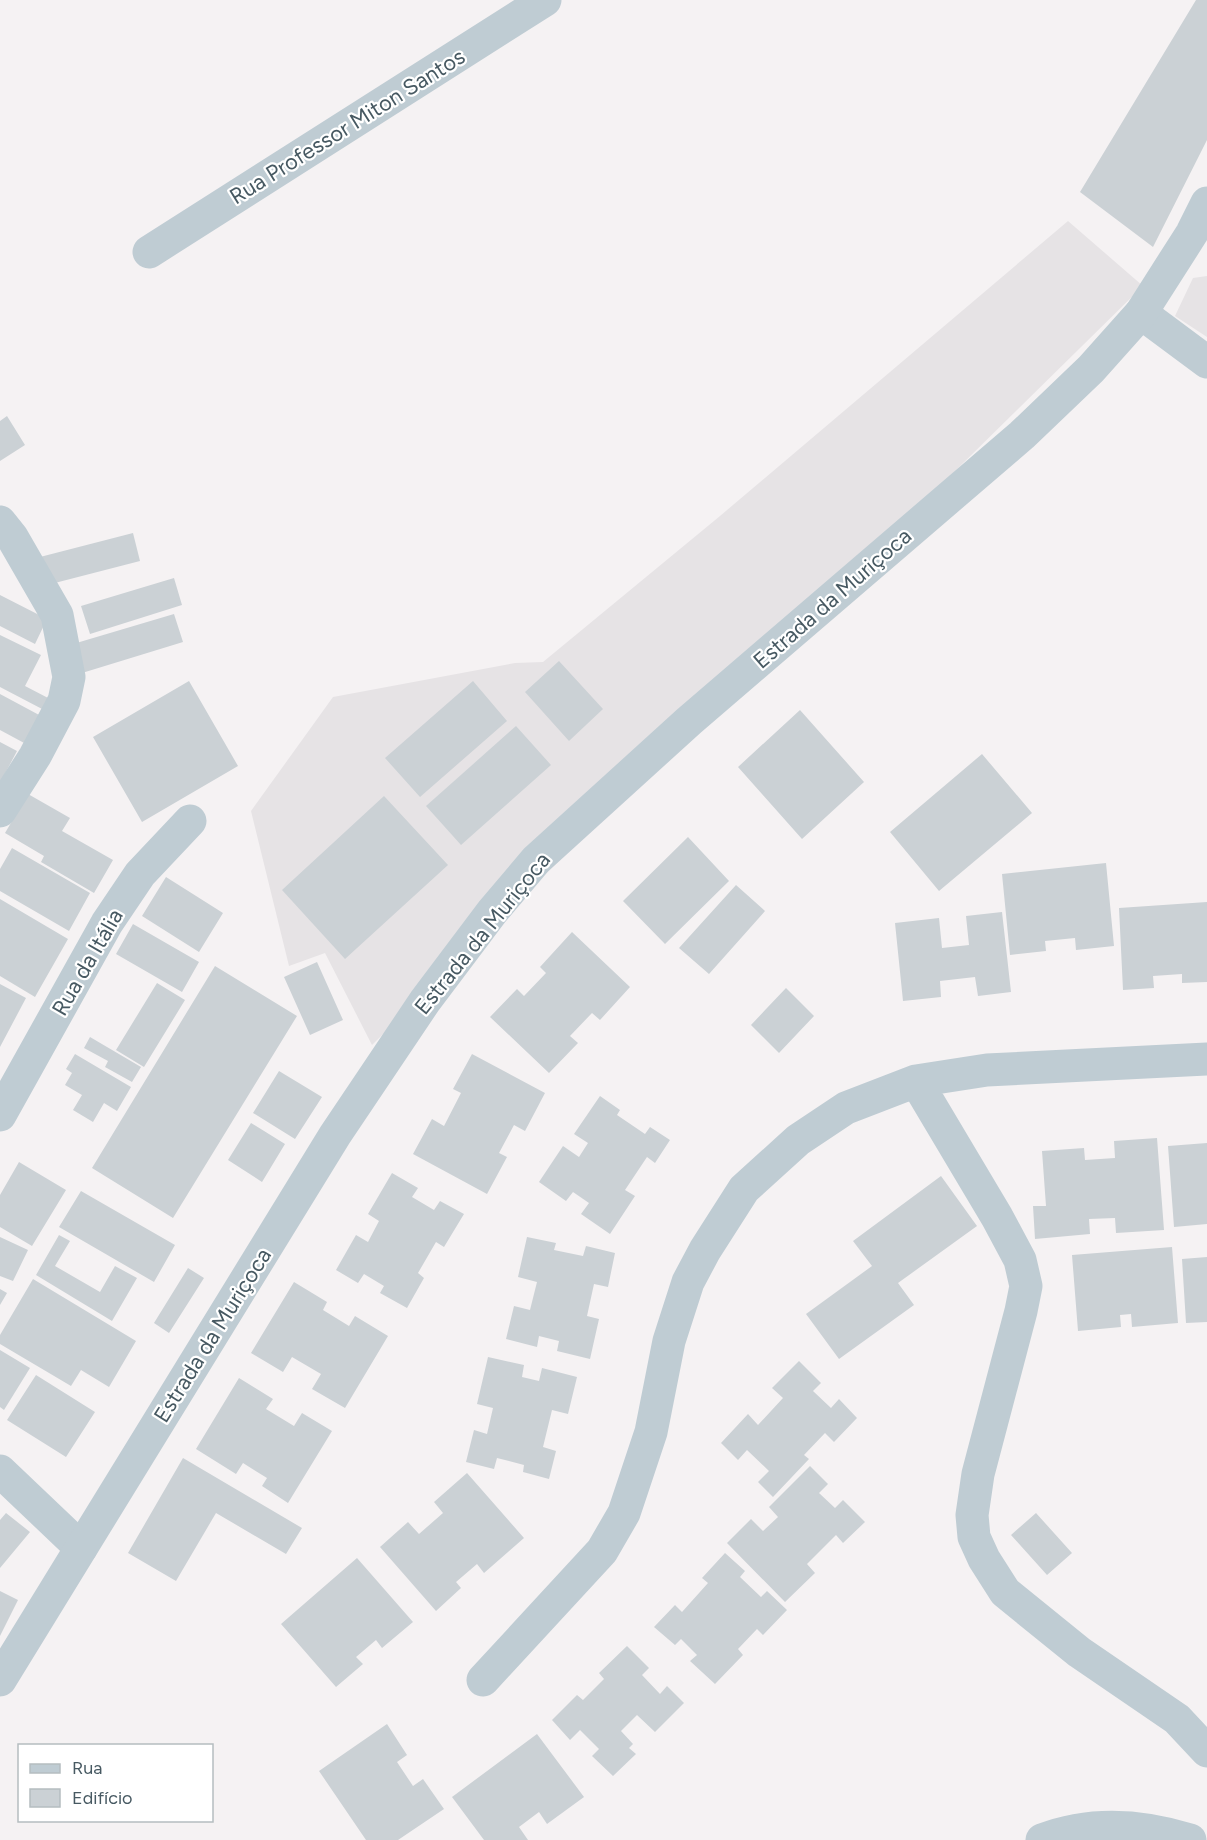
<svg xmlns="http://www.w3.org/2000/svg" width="1207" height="1840" viewBox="0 0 1207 1840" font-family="Figtree,sans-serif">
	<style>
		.education { fill: #e6e3e5 }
		.building { fill: #cbd1d5 }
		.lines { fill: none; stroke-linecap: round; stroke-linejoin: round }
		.minor { stroke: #bfccd3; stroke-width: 33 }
		.tertiary { stroke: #bfccd3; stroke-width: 33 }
		.labels { text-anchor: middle; stroke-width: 4.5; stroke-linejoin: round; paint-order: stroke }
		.street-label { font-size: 22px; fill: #475962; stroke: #fff }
	</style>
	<rect width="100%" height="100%" fill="#f5f2f3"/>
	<path class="education" d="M1068,221L1143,286L372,1045L325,953L289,966L251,811L333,697L515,663L543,662L720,516Z
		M1207,276V337L1175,316L1193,278Z"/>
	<path class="building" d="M1196,0H1207V140L1153,247L1080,192Z
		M7,416L25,445L0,461V421Z
		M133,533L140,561L47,585L40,557Z
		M174,578L182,605L90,634L81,606Z
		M0,595L47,619L35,644L0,626Z
		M174,614L183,642L82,673L73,644Z
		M0,635L41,655L25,686L50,699L44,710L0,687Z
		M559,661L603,709L569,741L525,692Z
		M189,681L238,766L142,822L93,737Z
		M473,681L507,721L420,797L385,758Z
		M0,694L41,716L26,744L0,730Z
		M800,710L864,782L802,839L738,767Z
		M516,726L551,765L461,845L426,806Z
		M0,742L17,751L0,783Z
		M982,754L1032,813L939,891L890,832Z
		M28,794L70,818L62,831L113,860L94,893L41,862L44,856L5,833Z
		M384,796L448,865L345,959L282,890Z
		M688,837L729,881L665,944L623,901Z
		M12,848L90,893L69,931L0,891V869Z
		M1106,863L1114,946L1076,950L1075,938L1045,941L1046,951L1010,955L1002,874Z
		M166,877L223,913L199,952L142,916Z
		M736,885L765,911L709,974L679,948Z
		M0,899L68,939L35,997L0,976Z
		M1207,902V982L1182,983V974L1153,976L1154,988L1123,990L1119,908Z
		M1002,912L1011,992L978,996L975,977L940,981L941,997L903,1001L895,923L939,918L942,948L969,945L966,916Z
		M133,924L199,962L182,992L116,954Z
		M572,932L630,987L600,1020L592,1013L570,1036L578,1043L549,1073L490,1017L517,989L524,996L546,973L540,967Z
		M317,962L343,1020L310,1035L284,977Z
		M215,966L297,1016L173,1218L92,1168Z
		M157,983L185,1000L144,1067L116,1050Z
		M0,984L26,998L0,1047Z
		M786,988L814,1016L779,1053L751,1025Z
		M90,1037L141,1067L132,1082L105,1067L108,1061L84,1048Z
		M75,1054L131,1087L117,1111L104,1103L93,1122L73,1110L82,1095L65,1085L72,1073L66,1069Z
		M472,1054L545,1093L525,1131L514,1125L499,1153L507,1157L487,1194L413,1154L432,1119L444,1126L461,1093L453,1089Z
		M279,1071L322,1097L295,1139L253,1113Z
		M600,1096L620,1110L617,1115L645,1134L650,1127L670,1140L655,1163L647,1157L625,1190L635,1196L610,1234L581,1214L589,1203L573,1192L566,1201L539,1182L563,1146L579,1157L588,1143L574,1134Z
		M251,1123L285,1144L262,1182L228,1160Z
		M1157,1138L1164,1230L1116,1233L1115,1218L1089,1219L1090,1234L1035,1239L1033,1206H1046L1042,1151L1084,1148L1085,1160L1115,1158L1114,1141Z
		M1207,1143V1224L1174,1227L1168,1146Z
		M19,1162L66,1190L32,1246L0,1227V1195Z
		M392,1173L418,1188L412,1197L434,1210L440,1201L464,1214L444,1247L436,1242L418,1273L424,1278L407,1308L380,1293L384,1286L364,1274L358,1283L336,1270L356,1235L368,1242L379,1221L368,1214Z
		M941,1176L977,1226L898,1283L914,1305L839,1359L806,1314L872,1266L853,1241Z
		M81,1191L175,1245L154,1282L59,1227Z
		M59,1235L70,1241L55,1266L100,1292L115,1266L137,1278L112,1321L36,1275Z
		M0,1237L28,1250L13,1281L0,1276Z
		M527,1237L556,1243L554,1250L583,1256L586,1246L615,1253L608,1287L594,1284L587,1316L599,1319L590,1359L557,1351L559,1341L539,1336L537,1347L506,1339L514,1306L530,1310L537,1282L518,1277Z
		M1172,1247L1178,1323L1132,1327L1131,1314L1120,1315L1121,1327L1078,1331L1072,1255Z
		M1207,1257V1322L1186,1323L1182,1259Z
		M188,1268L204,1278L169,1333L154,1323Z
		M33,1279L136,1341L109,1387L81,1370L71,1386L0,1344V1335Z
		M294,1282L327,1302L323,1310L349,1326L355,1316L388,1336L345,1408L312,1389L321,1374L292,1357L283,1372L251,1353Z
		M0,1289L7,1293L0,1305Z
		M0,1350L30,1368L4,1410L0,1407Z
		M488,1357L524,1365L522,1377L539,1381L542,1368L577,1377L568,1414L552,1410L543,1447L556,1451L549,1479L523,1472L524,1465L497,1458L494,1469L466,1462L474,1430L487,1434L493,1408L477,1404Z
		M799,1361L821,1383L813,1391L831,1408L839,1399L857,1418L834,1442L825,1433L804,1455L809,1459L773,1497L758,1482L769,1471L747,1450L738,1460L721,1443L748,1414L758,1425L783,1398L772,1388Z
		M36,1375L95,1412L66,1457L7,1420Z
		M239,1378L273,1399L266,1409L294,1426L302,1413L332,1431L288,1503L262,1486L267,1478L243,1463L236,1474L196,1449Z
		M183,1458L302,1528L286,1554L216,1513L176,1581L128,1553Z
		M810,1466L828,1484L819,1493L835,1508L843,1500L865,1522L843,1543L836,1535L807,1564L815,1573L785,1602L727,1543L751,1519L763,1531L778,1517L769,1507Z
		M467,1473L524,1538L484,1573L477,1564L456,1582L461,1588L436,1611L380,1547L408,1522L419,1534L443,1513L434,1502Z
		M6,1513L30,1532L0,1568V1520Z
		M1036,1513L1072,1553L1047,1575L1011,1535Z
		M725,1553L745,1571L740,1577L761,1597L767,1591L787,1610L763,1635L757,1629L738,1649L743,1655L715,1684L690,1661L697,1655L681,1639L675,1645L654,1627L675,1605L682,1612L708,1583L702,1578Z
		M357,1558L413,1622L382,1648L376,1640L356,1657L363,1664L336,1687L281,1624Z
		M0,1591L18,1600L0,1636Z
		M627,1646L649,1668L642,1675L660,1694L667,1686L684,1703L655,1732L637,1715L621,1731L633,1744L629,1748L636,1754L613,1776L592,1756L599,1749L580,1730L570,1740L552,1720L577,1695L583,1700L604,1679L599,1673Z
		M387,1724L407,1755L397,1762L413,1786L423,1779L444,1809L398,1840H366L319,1771Z
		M537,1734L584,1797L547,1824L539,1812L519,1827L528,1840H484L452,1797Z"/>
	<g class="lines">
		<path class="minor" d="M149,252L545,0
			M1141,313L1207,362
			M0,522L12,537L57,615L69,677L64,701L35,756L0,811
			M916,1081L997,1217L1020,1260L1026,1286L1021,1311L978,1474L972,1515L974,1537L984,1559L1005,1592L1079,1652L1177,1719L1207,1751
			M0,1115L107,923L140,874L190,821
			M0,1471L81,1548
			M483,1680L602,1551L624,1513L651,1432L669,1341L688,1282L705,1250L744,1189L798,1140L846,1108L916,1081L987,1070L1207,1059
			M1042,1840C1091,1821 1142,1825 1190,1840"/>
		<path class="tertiary" d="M0,1680L335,1135L425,1001L492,912L536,860L689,721L1022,435L1091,369L1141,313L1192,233L1207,203"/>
	</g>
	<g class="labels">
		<g class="street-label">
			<text transform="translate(347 126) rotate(-32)" y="8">Rua Professor Miton Santos</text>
			<text transform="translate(832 598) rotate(-41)" y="8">Estrada da Muriçoca</text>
			<text transform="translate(482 933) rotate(-51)" y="8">Estrada da Muriçoca</text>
			<text transform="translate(87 962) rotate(-60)" y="8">Rua da Itália</text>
			<text transform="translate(212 1335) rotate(-58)" y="8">Estrada da Muriçoca</text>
		</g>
	</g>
	<rect x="18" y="1744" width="195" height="78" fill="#ffffff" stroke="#b5bdc0" stroke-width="1.5"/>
	<rect x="30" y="1764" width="30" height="9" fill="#bfccd3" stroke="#b5bdc0" stroke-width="1.5"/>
	<text x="72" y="1774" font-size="18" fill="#475962">Rua</text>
	<rect x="30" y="1789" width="30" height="18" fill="#cbd1d5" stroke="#b5bdc0" stroke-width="1.5"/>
	<text x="72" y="1804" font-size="18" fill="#475962">Edifício</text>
</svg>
